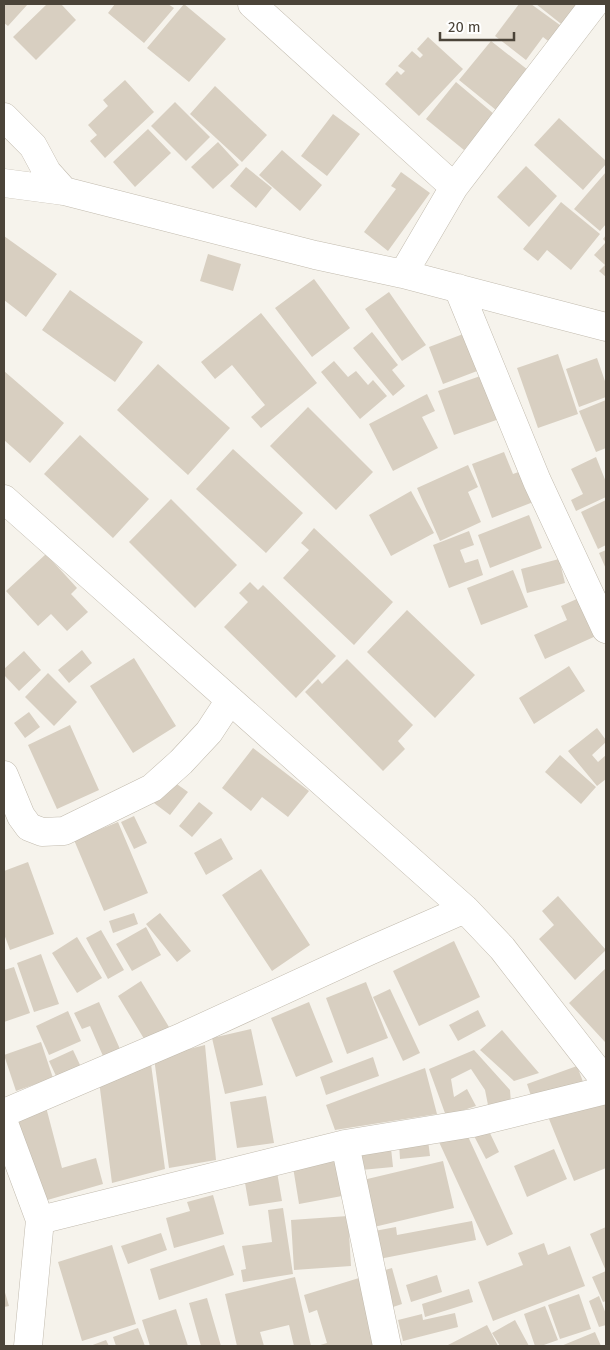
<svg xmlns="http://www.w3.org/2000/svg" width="610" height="1350" viewBox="0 0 610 1350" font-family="'Fira Sans',sans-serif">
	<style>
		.building { fill: #d8cfc1 }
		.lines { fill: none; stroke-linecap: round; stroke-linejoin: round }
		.minor-casing { stroke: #c2bbae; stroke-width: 29 }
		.minor { stroke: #fff; stroke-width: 28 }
	</style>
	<rect width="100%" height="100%" fill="#f6f3ec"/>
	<path class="building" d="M4,4H28L8,26L4,23Z
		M47,4H61L76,20L36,60L13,37Z
		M115,4H168L174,8L144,43L108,13Z
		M184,4L226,39L189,82L147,48Z
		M519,4H531L564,28L552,44L543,37L526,60L495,36Z
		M536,4H584L565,27Z
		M428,37L463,69L419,116L385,84L397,71L401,75L405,71L398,66L412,51L420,58L423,55L417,49Z
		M491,41L528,70L496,110L459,80Z
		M125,80L154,112L105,158L90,141L97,135L88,125L108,106L103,100Z
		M456,82L494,114L464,150L426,119Z
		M215,86L267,135L242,162L190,114Z
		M175,102L210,137L186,161L151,126Z
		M333,114L360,134L327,176L301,156Z
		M559,118L606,161V164L583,190L534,145Z
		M148,129L171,153L135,187L113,162Z
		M218,142L239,165L213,189L191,167Z
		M282,150L322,185L300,211L259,175Z
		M526,166L557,196L529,227L497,197Z
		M246,167L272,188L256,208L230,186Z
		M401,172L430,193L388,251L364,232L396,189L391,186Z
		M606,172V224L600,231L574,209Z
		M561,202L600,234L571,270L547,250L538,261L523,249Z
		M606,235V277L599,271L605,265L594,255L606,242L603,239Z
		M4,236L57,274L26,317L4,300Z
		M208,254L241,264L233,291L200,281Z
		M314,279L350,328L312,357L275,308Z
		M70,290L143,342L115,382L42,330Z
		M389,292L426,345L402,361L365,309Z
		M261,313L317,383L261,428L251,417L265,405L232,365L215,379L201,362Z
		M471,331L485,368L443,384L429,347Z
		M372,332L398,365L392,370L405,386L393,396L353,348Z
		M558,354L578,414L538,428L517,368Z
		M597,358L606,384V397L579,407L566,369Z
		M334,361L348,377L356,371L368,385L373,380L387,396L360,419L321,372Z
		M158,364L230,428L188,475L117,410Z
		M4,371L64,423L30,463L4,440Z
		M486,374L502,418L454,435L438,391Z
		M427,394L435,411L422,417L438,448L393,471L369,424Z
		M606,400V448L596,452L579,411Z
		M308,407L373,472L336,510L270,446Z
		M80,435L149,499L113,538L44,474Z
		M233,449L303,513L266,553L196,489Z
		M504,452L513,474L529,468L541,499L492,518L472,464Z
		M596,457L606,482V497L576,511L571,500L583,494L571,469Z
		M468,465L478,487L468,492L481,522L440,541L417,488Z
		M411,491L434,533L391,556L369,515Z
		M171,499L237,565L195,608L129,542Z
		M606,500V545L598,549L581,512Z
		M529,515L542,548L490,568L478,535Z
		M314,528L393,602L354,645L283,578L309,550L301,543Z
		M469,531L474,545L460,550L465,563L478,559L483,575L449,588L433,545Z
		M606,550V569L599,553Z
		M46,554L77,588L71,594L88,612L67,631L51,614L38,626L6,591Z
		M559,559L565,583L527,593L521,569Z
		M513,570L528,607L481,625L467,588Z
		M250,582L258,590L263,585L336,656L296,698L224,627L248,602L239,593Z
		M579,598L596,636L545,659L534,635L567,620L561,606Z
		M407,610L475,675L435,718L367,652Z
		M82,650L92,663L69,683L58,670Z
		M24,651L41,670L19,691L4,675V669Z
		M134,658L176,726L133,753L90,686Z
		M347,659L413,725L398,741L405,749L383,771L305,692L318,679L322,684Z
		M569,666L585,691L534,724L519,698Z
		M48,673L77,702L54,726L25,697Z
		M29,712L40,727L25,738L14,723Z
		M70,725L99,790L57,809L28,745Z
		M597,728L606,740V742L592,755L598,762L606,755V779L597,786L568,751Z
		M253,748L309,791L288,817L262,797L251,811L222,788Z
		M560,755L596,787L581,804L545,772Z
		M167,777L188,792L170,815L150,800Z
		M199,802L213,813L192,837L179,826Z
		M134,816L147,843L134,849L121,822Z
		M118,822L148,893L104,911L74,840Z
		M221,838L233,859L206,875L194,853Z
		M28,862L54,934L10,950L4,934V871Z
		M261,869L310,945L272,971L222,895Z
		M558,896L606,950L575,980L539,939L554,925L542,911Z
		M134,913L138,924L113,933L109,921Z
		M160,913L191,951L177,962L146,924Z
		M146,927L161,955L132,971L116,944Z
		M101,930L124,970L108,979L86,938Z
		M77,937L102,978L77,993L52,953Z
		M454,941L480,997L419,1026L393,971Z
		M41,954L59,1004L34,1012L17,963Z
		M14,967L30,1013L4,1022V970Z
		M606,968V1040L605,1042L569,1003Z
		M141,981L169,1027L146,1042L118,996Z
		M366,982L388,1038L347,1054L326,998Z
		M390,989L420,1053L403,1061L373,997Z
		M99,1002L120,1049L103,1056L90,1026L82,1029L74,1013Z
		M309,1002L333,1062L296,1077L271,1018Z
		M478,1010L486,1026L458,1041L449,1025Z
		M68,1011L81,1041L49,1055L36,1026Z
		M251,1029L263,1085L225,1094L212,1038Z
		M502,1030L539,1073L514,1081L480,1050Z
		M41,1042L53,1078L16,1091L4,1055Z
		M205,1045L216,1160L169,1168L154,1058Z
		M73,1050L81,1067L57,1078L49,1061Z
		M474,1050L510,1090L511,1103L489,1110L485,1090L471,1069L451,1079L454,1097L467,1089L476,1106L446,1116L429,1069Z
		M373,1057L379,1076L326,1095L320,1077Z
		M151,1064L165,1169L112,1183L99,1081Z
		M577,1066L585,1087L534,1105L527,1084Z
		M425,1068L437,1114L335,1130L326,1105Z
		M606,1095V1168L574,1181L549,1119Z
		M266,1096L274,1143L237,1148L230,1102Z
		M46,1107L62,1168L96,1158L103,1184L37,1203L14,1116Z
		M487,1127L499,1152L486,1159L473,1134Z
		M465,1130L513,1234L487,1246L439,1142Z
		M428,1140L430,1156L400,1159L399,1143Z
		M391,1148L393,1167L361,1170L360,1151Z
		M554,1149L567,1179L527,1197L514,1166Z
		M336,1159L342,1196L299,1204L293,1167Z
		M443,1161L454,1208L374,1227L363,1180Z
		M277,1172L282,1201L249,1206L244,1177Z
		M213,1195L224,1234L174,1248L166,1218L190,1211L187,1202Z
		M283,1208L293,1274L243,1282L241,1270L246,1269L242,1246L272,1242L268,1210Z
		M348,1216L351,1266L294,1270L291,1220Z
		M472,1221L476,1240L374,1260L369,1232L396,1227L397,1235Z
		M606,1227V1301L603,1302L592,1277L606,1271L590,1234Z
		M161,1233L167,1250L128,1264L121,1246Z
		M544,1243L548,1255L570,1246L585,1286L493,1321L478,1282L523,1265L518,1253Z
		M112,1245L136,1324L82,1341L58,1262Z
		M224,1245L234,1275L159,1300L150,1269Z
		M392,1268L402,1304L387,1309L378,1272Z
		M437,1275L442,1292L411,1302L406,1285Z
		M295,1277L311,1346H294L289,1325L260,1332L264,1346H237L225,1294Z
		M359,1278L379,1346H317L327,1343L317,1310L309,1313L304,1295Z
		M4,1289L9,1306L4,1307Z
		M469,1289L473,1302L425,1317L422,1304Z
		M579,1294L591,1329L560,1339L548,1305Z
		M599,1296L606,1314V1325L599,1327L589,1301Z
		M207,1298L221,1346H201L189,1303Z
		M545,1306L558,1340L541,1346H535L524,1314Z
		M176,1309L188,1346H150L142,1320Z
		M455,1313L458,1327L403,1341L398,1320L422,1314L423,1320Z
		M515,1320L529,1346H500L492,1333Z
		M487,1325L498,1346H446Z
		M138,1328L145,1346H116L113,1337Z
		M595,1332L601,1346H561Z
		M106,1340L109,1346H90Z"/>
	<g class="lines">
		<g class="minor-casing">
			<path id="minor" d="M252,4L454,187
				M4,117L33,146L47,172L64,191
				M4,183L64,191L315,255L403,274L606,327
				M403,274L454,187L594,4
				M458,288L537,481L606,629
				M4,499L465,909L502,948L606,1082
				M4,775L21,816L29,827L42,832L64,831L152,788L181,762L209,732L230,700
				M4,1113L184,1036L369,951L465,909
				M4,1123L40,1220L28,1346
				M345,1144L387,1346
				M40,1220L345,1144L473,1123L606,1090"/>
		</g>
		<use href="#minor" class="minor"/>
	</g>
	<rect width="610" height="1350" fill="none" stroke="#4b4439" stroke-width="10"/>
	<path d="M440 32v8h74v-8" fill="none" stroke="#4b4439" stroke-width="2.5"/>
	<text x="448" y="32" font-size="15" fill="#4b4439" stroke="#ffffff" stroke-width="4" paint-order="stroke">20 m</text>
</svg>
